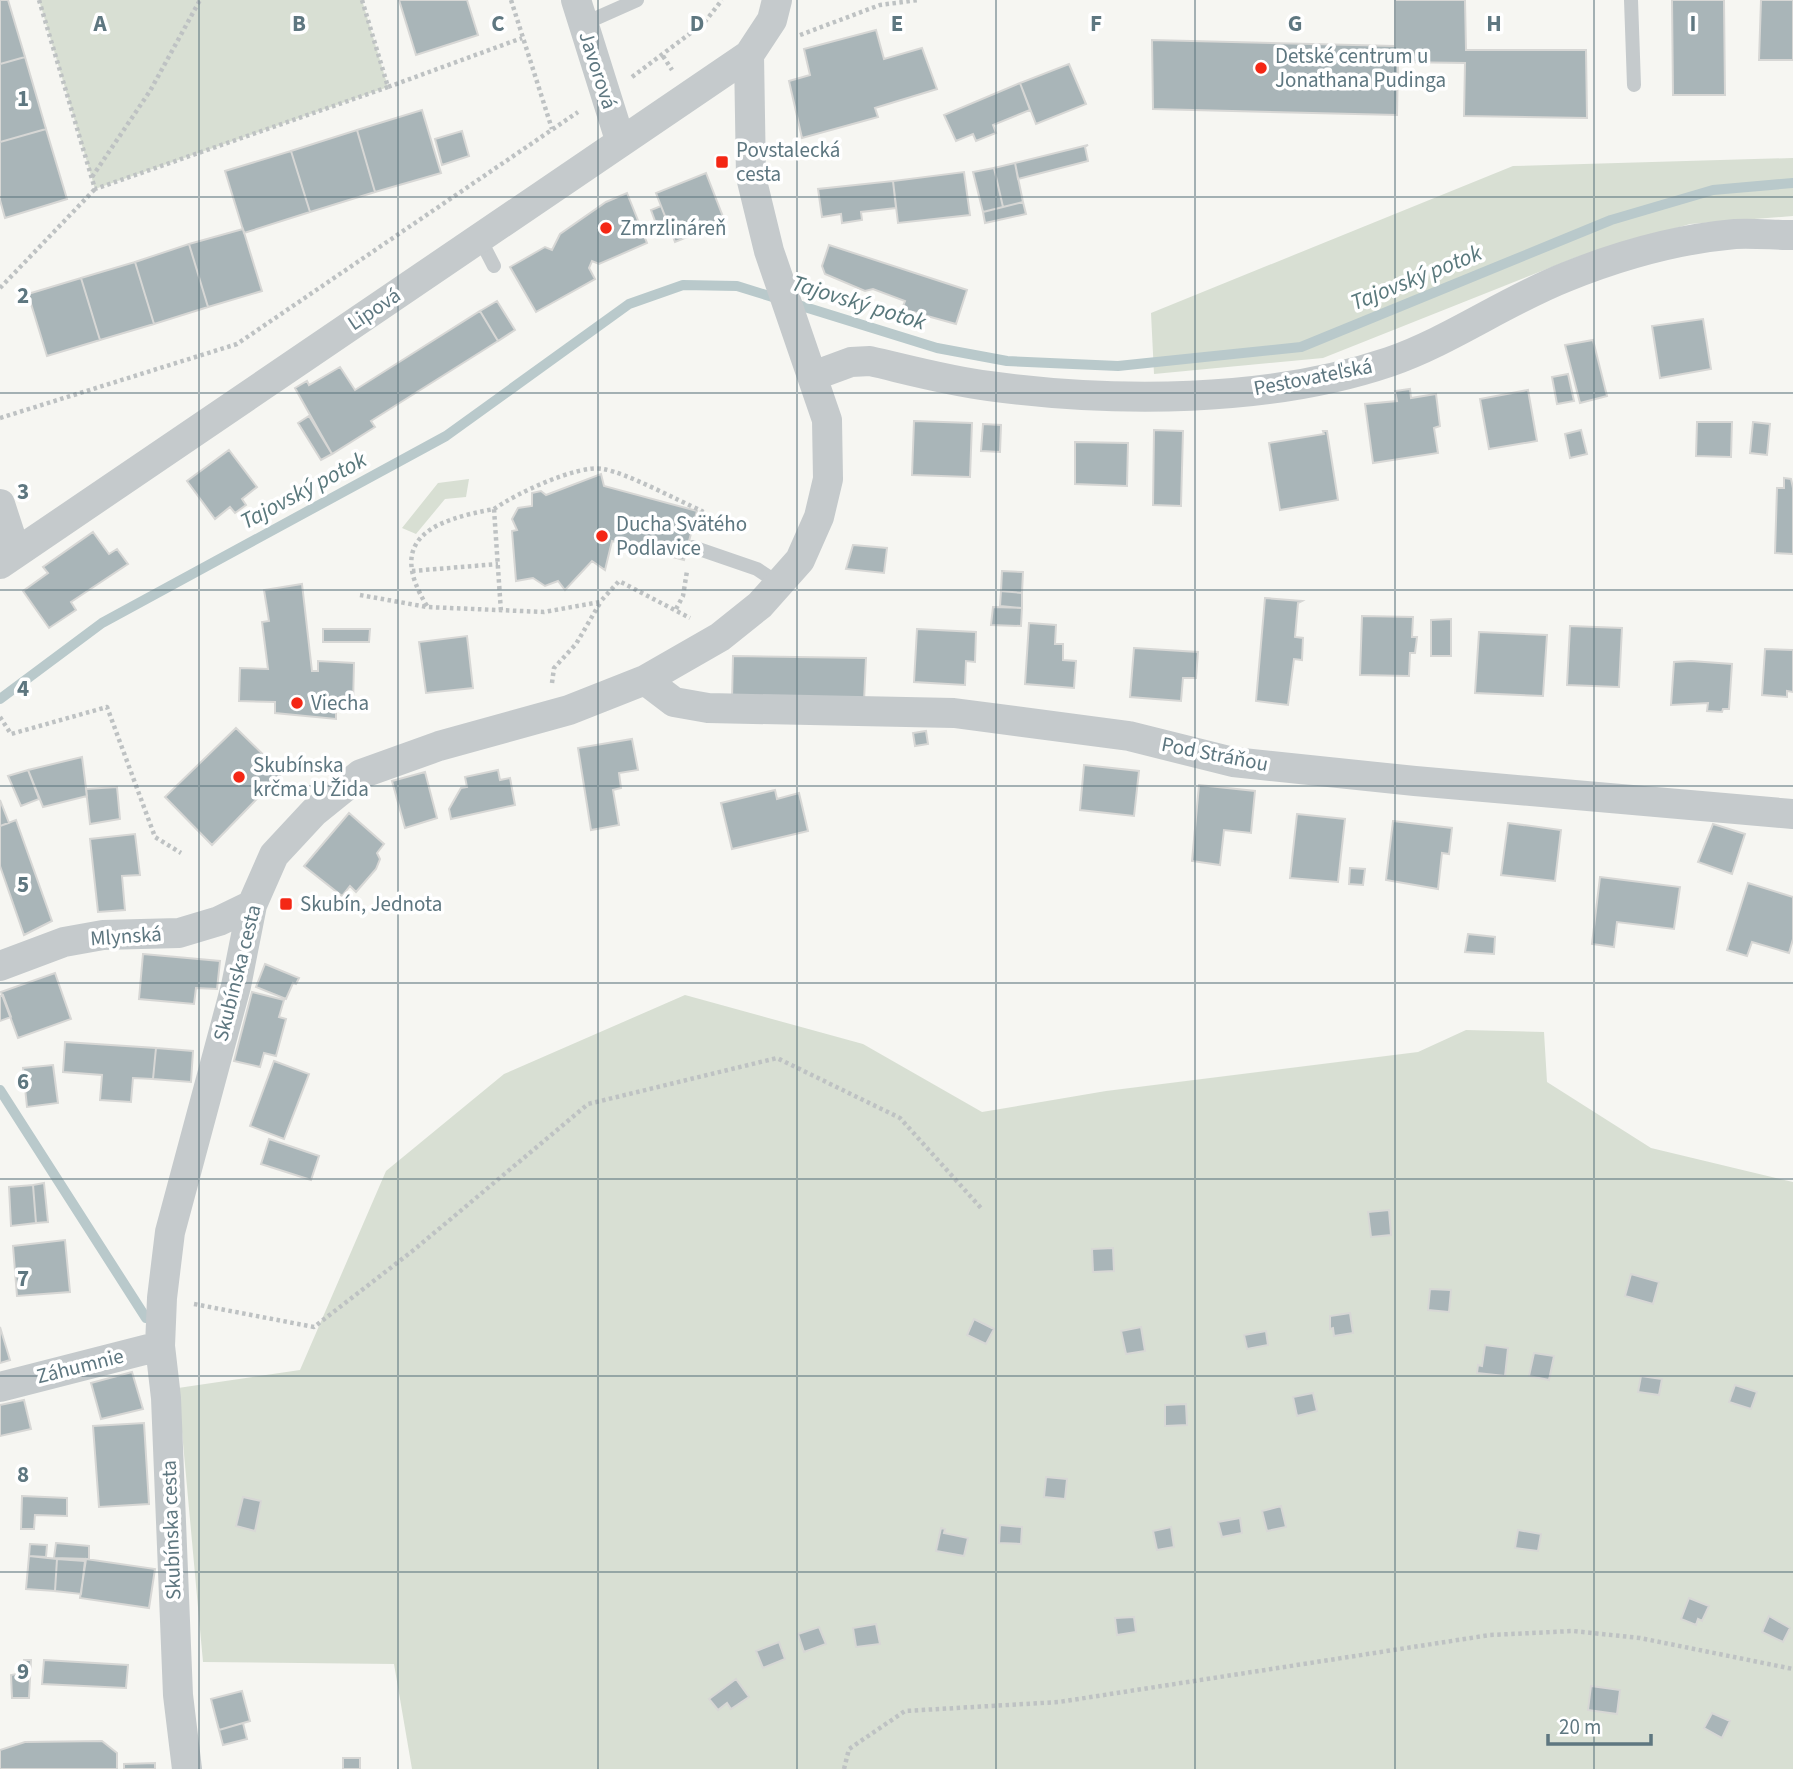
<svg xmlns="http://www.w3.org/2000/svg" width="1793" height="1769" viewBox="0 0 1793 1769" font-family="'Source Sans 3',sans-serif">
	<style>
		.green { fill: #d8dfd3 }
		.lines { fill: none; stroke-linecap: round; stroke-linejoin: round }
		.stream { stroke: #b9c9cb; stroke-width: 10 }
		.building { fill: #a9b5b8; stroke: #d7d7d5; stroke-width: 2 }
		.path { stroke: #bec2c3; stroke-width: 4.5; stroke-dasharray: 3.5 3.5; stroke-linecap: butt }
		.service { stroke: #c5cacc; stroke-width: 14 }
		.minor { stroke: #c5cacc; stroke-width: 30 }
		.grid { fill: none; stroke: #5e7780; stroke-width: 2; stroke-opacity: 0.55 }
		.poi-dot { fill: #f42715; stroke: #fff; stroke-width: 2.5 }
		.labels { text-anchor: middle; stroke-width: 7; stroke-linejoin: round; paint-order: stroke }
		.poi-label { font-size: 21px; fill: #5e7780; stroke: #fff; text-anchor: start }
		.street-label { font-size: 21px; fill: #5e7780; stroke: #fff }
		.water-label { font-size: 23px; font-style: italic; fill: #59787c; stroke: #fff }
		.grid-label { font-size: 23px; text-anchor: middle; font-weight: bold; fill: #5e7780; stroke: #fff; stroke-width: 7; stroke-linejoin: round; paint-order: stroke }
	</style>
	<rect width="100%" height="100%" fill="#f6f6f2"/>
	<path class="green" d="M39,0H362L388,87L95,189Z
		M1793,158V216L1690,224L1577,257L1323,358L1154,374L1151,313L1513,166Z
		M469,479L466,497L445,499L416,534L402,528L438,483Z
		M685,995L863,1044L982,1112L1106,1091L1418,1052L1466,1030L1544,1032L1547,1082L1651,1148L1793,1182V1769H412L394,1664L203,1662L178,1388L300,1370L386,1171L504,1074Z"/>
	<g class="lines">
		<path class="stream" d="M0,699L102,623L446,436L629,304L683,285L737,286L937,348L1007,361L1118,366L1301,347L1611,220L1713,190L1793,183
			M0,1090L146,1318"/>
	</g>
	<path class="building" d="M0,0H8L25,57L0,64Z
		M399,0H467L478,35L416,55Z
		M1395,0H1465L1466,50H1586L1587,118L1464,116L1465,63L1398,62L1397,115L1153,109L1152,40L1395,46Z
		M1672,0H1724L1725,95H1673Z
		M1761,0H1793V60H1759Z
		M876,30L884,59L922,48L937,89L875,108L878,117L802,138L789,81L810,75L804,49Z
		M25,57L46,129L0,142V64Z
		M1069,64L1086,104L1036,124L1020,83Z
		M1020,83L1030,110L993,125L996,133L976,141L973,134L956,141L944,115Z
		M422,110L441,173L375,192L357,130Z
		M46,129L67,199L5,218L0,200V142Z
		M357,130L375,192L310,212L291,151Z
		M462,131L469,156L442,165L435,139Z
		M1088,145L1085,147L1088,161L1018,179L1015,163Z
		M291,151L310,212L244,233L225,171Z
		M1015,163L1023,202L1003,207L994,168Z
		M994,168L1003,207L983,212L973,172Z
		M964,172L970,215L898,223L893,181Z
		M706,173L725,222L675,242L656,193Z
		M893,181L896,208L861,212L862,220L842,223L841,214L822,217L818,189Z
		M627,193L647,243L599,264L592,261L589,268L595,279L536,312L510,267L545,247L552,250L560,234L606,202Z
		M1023,202L1026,214L985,223L983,212Z
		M661,206L669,226L658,229L651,210Z
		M243,229L262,291L208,307L189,244Z
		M189,244L208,307L154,324L135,262Z
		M829,245L967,290L956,324L902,309L905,301L873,289L865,291L825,274L822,266Z
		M135,262L154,324L100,340L81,278Z
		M81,278L100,340L47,356L28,294Z
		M497,301L515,330L498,341L480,311Z
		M480,311L498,341L371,421L375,427L332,454L295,388L307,381L309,385L340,367L355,390Z
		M1703,319L1711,369L1660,378L1652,326Z
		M1593,340L1607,396L1580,403L1565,345Z
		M1568,374L1574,401L1557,404L1552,377Z
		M1410,389L1411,398L1436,394L1440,426L1434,428L1438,453L1373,463L1365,404L1397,401L1395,391Z
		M1528,390L1537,441L1489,449L1480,399Z
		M309,416L332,454L321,460L298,423Z
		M914,421L972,423L970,477L912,475Z
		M1697,422H1732L1731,457L1696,456Z
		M1753,422L1770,424L1767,455L1750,453Z
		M983,424L1001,425L1000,452L981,451Z
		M1154,430L1183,431L1181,506L1153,505Z
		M1581,430L1587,454L1570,458L1565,434Z
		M1323,431H1327L1338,500L1280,510L1269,443L1324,434Z
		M1075,442L1128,443L1127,486L1075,484Z
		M229,450L257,487L242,499L246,505L235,513L230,507L215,519L187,481Z
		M601,474L604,486L697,511L684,560L651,551L642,556L634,547L612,541L605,570L592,561L565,590L558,581L545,586L533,578L516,581L512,531L517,530L512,519L518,508L532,506V493L541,491L546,495Z
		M1784,478L1791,479L1793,488V554L1775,553L1777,488H1784Z
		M93,532L109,554L117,549L128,564L71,602L76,610L49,628L23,591L48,573L43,567Z
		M853,545L887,548L884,573L846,569Z
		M1002,571L1023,572L1022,593L1001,591Z
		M302,584L312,671H318V661L354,663L353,705H336V719L275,713V702L239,701L240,668L268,669L262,622L269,621L264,590Z
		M1001,591L1022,593V608L1000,606Z
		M1265,598L1302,601L1298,603L1295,637L1303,638L1302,660L1294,659L1288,705L1256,701Z
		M993,607L1022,608L1021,626L991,625Z
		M1362,616L1413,617L1412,637H1417L1415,653H1410L1409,676L1360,675Z
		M1451,619V656H1431V620Z
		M1029,623L1056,625L1055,644H1063V660L1076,661L1074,688L1025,684Z
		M1570,626L1622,628L1619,687L1567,685Z
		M323,629H370L369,642H323Z
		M917,629L976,632L975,662L966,661L965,685L914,682Z
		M1479,632L1547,635L1543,696L1475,693Z
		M467,636L473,688L426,693L419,642Z
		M1134,648L1198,652L1196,678H1183L1181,701L1130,697Z
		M1765,649L1793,650V692L1787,691V697L1762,695Z
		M733,656L866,658L864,701L732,699Z
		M1691,661L1732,664L1729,709H1723L1722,712L1707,711L1708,703L1671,705L1674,662Z
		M236,728L282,773L212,845L165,797Z
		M926,731L928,744L915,746L913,733Z
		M632,739L638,770L619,773L621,788L613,790L619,825L591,830L578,748Z
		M82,757L87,796L43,807L28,770Z
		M1084,765L1139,771L1134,816L1080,810Z
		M28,770L39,799L21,806L8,776Z
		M498,770L500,780L510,778L515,805L451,819L449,809L461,788L467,787L465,777Z
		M425,772L437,818L405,828L392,781Z
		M1199,785L1255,791L1251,833L1224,830L1220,865L1192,861Z
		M117,787L120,819L90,824L86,789Z
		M775,790L777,799L799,793L808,831L732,849L721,803Z
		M0,800L9,823L0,826Z
		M349,813L384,844L377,853L380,859L376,869L356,892L350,886L342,896L304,866Z
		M1297,814L1345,819L1338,882L1290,878Z
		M16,820L52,921L24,935L0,866V826Z
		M1393,821L1452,828L1449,854L1442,853L1438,889L1386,880Z
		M1508,823L1561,830L1555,881L1501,875Z
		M1713,824L1745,834L1732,874L1698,862Z
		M135,834L140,875L122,876L125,910L98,912L90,839Z
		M1350,868L1365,869L1363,885L1349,884Z
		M1600,877L1680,887L1674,929L1617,922L1614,947L1592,944Z
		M1748,883L1793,897V939L1789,953L1752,942L1747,956L1727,950Z
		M1468,934L1495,937L1494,954L1465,952Z
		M143,954L220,961L217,989L196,988L194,1004L139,999Z
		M265,964L299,978L296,984L293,983L286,999L256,987Z
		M55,973L71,1019L18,1038L1,992Z
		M252,992L284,1000L279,1017L286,1019L276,1056L264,1053L260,1067L234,1061Z
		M3,995L11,1017L0,1021V996Z
		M65,1042L156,1048L153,1079L133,1078L131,1102L100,1100L102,1075L63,1072Z
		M156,1048L193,1051L191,1082L153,1079Z
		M274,1061L309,1074L284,1139L250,1126Z
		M53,1065L58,1103L27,1107L23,1068Z
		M269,1139L319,1156L311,1180L261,1164Z
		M44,1183L48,1222L36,1223L33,1185Z
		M33,1185L36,1223L11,1226L9,1187Z
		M1389,1210L1391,1235L1371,1237L1368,1212Z
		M65,1240L70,1292L17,1296L13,1246Z
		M1113,1248L1114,1271L1093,1272L1092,1249Z
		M1631,1274L1659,1282L1653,1304L1625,1296Z
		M1430,1289L1451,1290L1449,1312L1428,1310Z
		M1350,1313L1353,1333L1334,1336L1333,1328L1330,1329V1316Z
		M974,1319L994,1329L986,1344L967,1335Z
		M0,1327L10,1360L0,1363Z
		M1141,1327L1145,1351L1126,1354L1121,1331Z
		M1266,1331L1268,1345L1247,1349L1244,1335Z
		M1485,1345L1508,1348L1505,1376L1477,1373L1478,1365L1482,1366Z
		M1534,1353L1554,1356L1549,1380L1529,1376Z
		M132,1372L143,1409L101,1419L91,1383Z
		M1641,1376L1662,1379L1659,1395L1638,1392Z
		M1735,1385L1757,1392L1751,1409L1729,1402Z
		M1313,1393L1317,1411L1297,1416L1293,1397Z
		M24,1400L31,1429L0,1436V1405Z
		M1186,1404L1187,1425L1165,1426V1405Z
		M144,1423L149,1504L99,1507L93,1426Z
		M1046,1477L1067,1479L1065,1499L1044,1497Z
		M22,1496L67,1498V1516L35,1515L34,1529H21Z
		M243,1497L261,1501L255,1531L236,1526Z
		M1281,1506L1286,1527L1267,1531L1262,1511Z
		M1240,1518L1242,1533L1222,1537L1218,1522Z
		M1000,1525L1022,1527L1021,1544L999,1543Z
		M1171,1527L1174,1547L1157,1550L1153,1531Z
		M941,1528L945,1529L944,1533L968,1538L964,1556L936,1551Z
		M1518,1530L1541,1534L1538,1551L1515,1548Z
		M56,1543L89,1546V1559L54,1558Z
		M30,1544L47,1545L46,1557L29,1556Z
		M29,1556L57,1559L55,1591L26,1589Z
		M57,1559L85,1561L81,1594L55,1591Z
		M86,1559L155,1569L149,1608L80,1598Z
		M1689,1598L1709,1606L1702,1621L1698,1619L1696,1625L1681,1619Z
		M1769,1616L1790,1628L1783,1642L1762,1632Z
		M1134,1617L1136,1632L1117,1635L1115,1618Z
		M876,1624L880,1644L856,1647L853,1628Z
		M819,1627L826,1644L804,1652L798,1634Z
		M779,1642L785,1659L763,1668L756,1651Z
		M24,1660H31L29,1698H12L11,1675L23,1673Z
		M44,1660L128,1665L126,1688L42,1684Z
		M736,1679L749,1697L731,1709L727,1703L718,1710L709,1699Z
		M1591,1686L1620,1690L1617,1714L1588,1710Z
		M242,1691L250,1721L219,1730L211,1699Z
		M1712,1713L1730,1721L1722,1738L1704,1728Z
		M243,1723L247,1739L223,1745L219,1730Z
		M102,1741L117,1753V1769H0V1750L25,1742Z
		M343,1758H360V1769H343Z
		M155,1763V1769H124V1764Z"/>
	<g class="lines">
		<path class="path" d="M39,0L95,189L388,87
			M362,0L388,87L522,38
			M511,0L552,129
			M800,35L880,5L918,0
			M663,56L672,70
			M632,77L704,23L722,0
			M92,177L150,91L200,0
			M0,288L95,189
			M0,418L237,344L578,112
			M494,509C515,494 578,464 603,469C627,473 677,500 702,511L698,525
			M412,571L498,564
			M360,595L427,607L544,612L600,602L619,581L690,618
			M427,606C385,538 434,520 494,509L501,612
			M676,609L683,596L687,571
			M552,683L554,668L576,644L600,603
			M0,717L11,734L107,707L155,837L181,853
			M194,1304L314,1327L415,1249L588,1104L777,1058L900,1118L981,1208
			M844,1769L849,1749L905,1711L1059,1702L1490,1635L1573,1631L1640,1638L1793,1669"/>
		<path class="service" d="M1631,0L1634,85
			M583,24L637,0
			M479,237L494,266
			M693,547L757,569L778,583"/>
		<path class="minor" d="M576,0L620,140
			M813,376L851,362L870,361C909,370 949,381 989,386C1115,403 1268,403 1389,362C1450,341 1505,301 1566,277C1618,256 1678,239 1735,234C1754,233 1774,235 1793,235
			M0,504L16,553
			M0,564L749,55
			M645,680L674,702L708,708L954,713L1129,736L1233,762L1415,781L1793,814
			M0,966L64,942L103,935L179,933L219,921L252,905
			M0,1387L160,1346
			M187,1769L178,1695L166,1398L160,1346L162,1298L170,1232L236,986L252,905L274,855L314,812L361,774L439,746L569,710L645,680L720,637L760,605L800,560L819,517L828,479L827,420L769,251L751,177L749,55L772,20L777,0"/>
	</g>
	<path class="grid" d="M199,0V1769M398,0V1769M598,0V1769M797,0V1769M996,0V1769M1195,0V1769M1395,0V1769M1594,0V1769M0,197H1793M0,393H1793M0,590H1793M0,786H1793M0,983H1793M0,1179H1793M0,1376H1793M0,1572H1793"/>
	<g class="poi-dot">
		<circle cx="1261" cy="68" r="7"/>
		<rect x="715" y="155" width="14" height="14" rx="3.5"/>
		<circle cx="606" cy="228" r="7"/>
		<circle cx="602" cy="536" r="7"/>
		<circle cx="297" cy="703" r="7"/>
		<circle cx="239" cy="777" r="7"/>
		<rect x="279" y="897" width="14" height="14" rx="3.5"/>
	</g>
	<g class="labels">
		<g class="poi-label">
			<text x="1275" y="63">Detské centrum u<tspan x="1275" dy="24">Jonathana Pudinga</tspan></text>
			<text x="736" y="157">Povstalecká<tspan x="736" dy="24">cesta</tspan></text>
			<text x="620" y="235">Zmrzlináreň</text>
			<text x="616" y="531">Ducha Svätého<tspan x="616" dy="24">Podlavice</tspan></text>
			<text x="311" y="710">Viecha</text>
			<text x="253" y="772">Skubínska<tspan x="253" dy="24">krčma U Žida</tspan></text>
			<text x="300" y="911">Skubín, Jednota</text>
		</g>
		<g class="street-label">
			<text transform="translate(598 70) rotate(72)" y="7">Javorová</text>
			<text transform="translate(374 309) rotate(-34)" y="7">Lipová</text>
			<text transform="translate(1313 377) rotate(-11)" y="7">Pestovateľská</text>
			<text transform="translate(1215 754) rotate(11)" y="7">Pod Stráňou</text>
			<text transform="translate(126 936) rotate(-4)" y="7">Mlynská</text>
			<text transform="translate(237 973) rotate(-76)" y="7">Skubínska cesta</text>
			<text transform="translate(80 1366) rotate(-14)" y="7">Záhumnie</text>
			<text transform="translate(171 1530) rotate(-92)" y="7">Skubínska cesta</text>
		</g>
		<g class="water-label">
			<text transform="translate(1416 277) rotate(-22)" y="8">Tajovský potok</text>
			<text transform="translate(859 302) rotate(17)" y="8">Tajovský potok</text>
			<text transform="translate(303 490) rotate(-28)" y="8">Tajovský potok</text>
		</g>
	</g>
	<g class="grid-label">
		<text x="100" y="31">A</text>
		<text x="299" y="31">B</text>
		<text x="498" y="31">C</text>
		<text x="697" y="31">D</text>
		<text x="897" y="31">E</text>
		<text x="1096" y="31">F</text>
		<text x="1295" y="31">G</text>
		<text x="1494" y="31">H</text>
		<text x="1693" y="31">I</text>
		<text x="23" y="106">1</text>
		<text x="23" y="303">2</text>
		<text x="23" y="499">3</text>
		<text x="23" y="696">4</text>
		<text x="23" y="892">5</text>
		<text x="23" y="1089">6</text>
		<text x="23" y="1286">7</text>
		<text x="23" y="1482">8</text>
		<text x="23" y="1679">9</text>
	</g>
	<path d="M1548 1734v10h103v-10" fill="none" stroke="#5e7780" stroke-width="3.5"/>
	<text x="1559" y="1734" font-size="21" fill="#5e7780" stroke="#ffffff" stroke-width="5" paint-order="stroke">20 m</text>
</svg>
